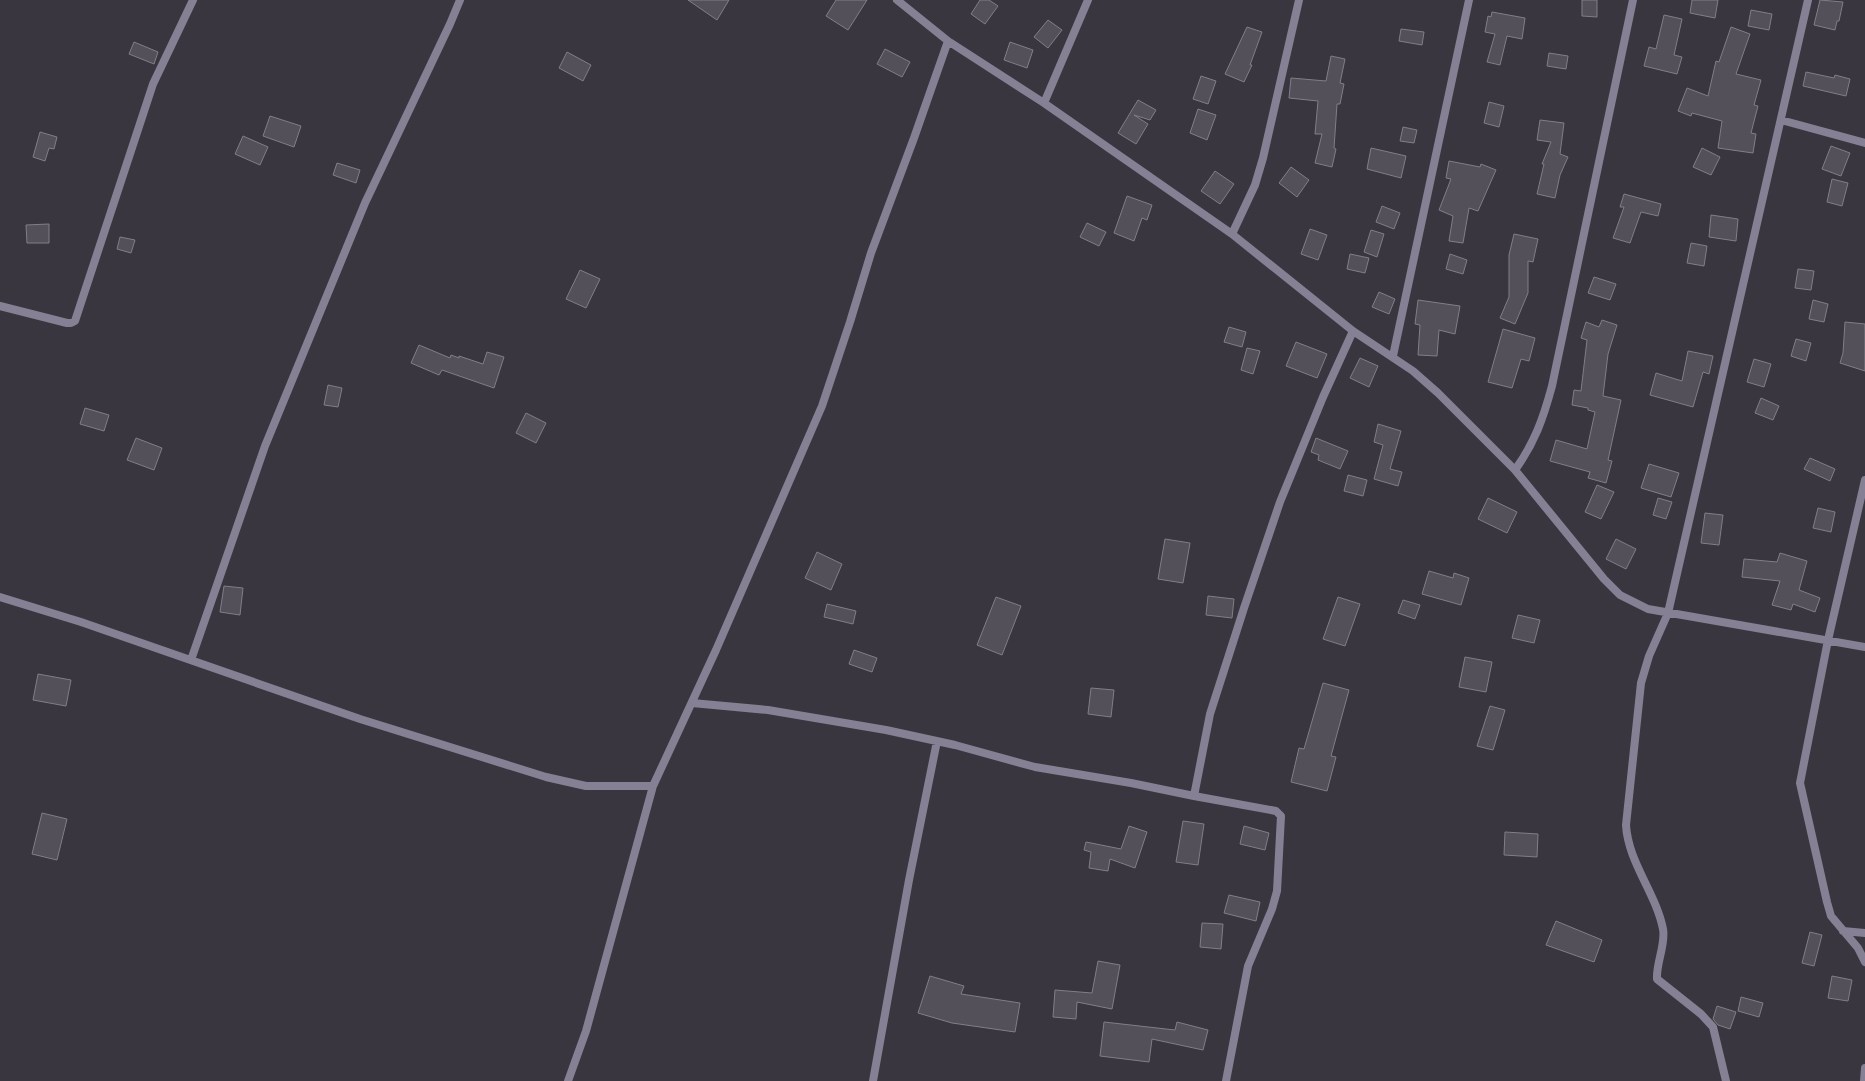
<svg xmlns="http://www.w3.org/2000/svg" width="1865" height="1081" viewBox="0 0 1865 1081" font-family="Helvetica,sans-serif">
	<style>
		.building { fill: #53505a; stroke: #827e89 }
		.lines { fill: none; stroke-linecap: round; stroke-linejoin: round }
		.minor { stroke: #868094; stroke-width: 8 }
	</style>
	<rect width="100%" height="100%" fill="#39363f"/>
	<path class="building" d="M688,0H729L717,20Z
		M836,0H867L848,30L826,16Z
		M980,0H989L998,6L985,24L971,14Z
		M1582,0H1597V17L1582,16Z
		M1692,0H1718L1715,18L1690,13Z
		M1820,0L1843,2L1839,21H1837L1835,30L1814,25Z
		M1751,10L1772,14L1769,30L1748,26Z
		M1492,12L1525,18L1522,39L1507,36L1500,65L1487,62L1495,34L1485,32L1488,16L1491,17Z
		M1664,15L1682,19L1674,55L1682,57L1677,74L1644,66L1649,47L1656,49Z
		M1048,20L1062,30L1048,48L1034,37Z
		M1247,27L1262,32L1250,65H1252L1244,82L1225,74Z
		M1731,27L1750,34L1736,74L1761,80L1754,105L1758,106L1751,133L1756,134L1753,153L1718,148L1722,121L1692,113L1691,116L1678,111L1687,88L1708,96L1716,61L1719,62Z
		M1401,29L1424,32L1422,45L1399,41Z
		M134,42L158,52L154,64L129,54Z
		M1010,42L1033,50L1027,68L1004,60Z
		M885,49L910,62L902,77L877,64Z
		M567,52L591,65L583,81L559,68Z
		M1549,53L1568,56L1566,69L1547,66Z
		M1331,56L1345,59L1340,83L1344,84L1340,104H1337L1334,148L1336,149L1332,167L1315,163L1322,134H1315L1318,101L1289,98L1291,78L1326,81Z
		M1806,72L1834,78L1835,75L1850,79L1846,96L1803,86Z
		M1201,76L1216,81L1208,104L1193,99Z
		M1138,100L1156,110L1150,120L1134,115L1148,124L1136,144L1118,133Z
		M1489,102L1504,106L1499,127L1484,123Z
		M1198,109L1216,115L1207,140L1190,133Z
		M270,116L301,126L294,147L263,136Z
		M1540,120L1564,123L1560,154L1568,157L1560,175L1555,198L1537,194L1544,164H1542L1551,142L1537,140Z
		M1403,127L1417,130L1414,143L1400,141Z
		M40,132L57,137L54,149L49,148L45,161L33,157Z
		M243,136L268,147L260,165L235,154Z
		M1831,146L1850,153L1841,176L1822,169Z
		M1371,148L1406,156L1401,178L1367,169Z
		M1702,148L1720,157L1711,175L1693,167Z
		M1449,161L1480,167L1481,164L1496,170L1478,211L1469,208L1463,243L1449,241L1453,216L1439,210L1451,179L1446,178Z
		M337,163L360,170L356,183L333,175Z
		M1291,167L1309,180L1297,197L1279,183Z
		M1215,171L1234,184L1220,204L1201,191Z
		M1832,179L1848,183L1842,206L1827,202Z
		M1624,194L1661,204L1658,216L1641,212L1630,243L1613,238L1624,207H1620Z
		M1127,196L1152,205L1147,220L1142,218L1134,241L1114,233Z
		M1382,206L1400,213L1394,229L1376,222Z
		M1711,215L1738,219L1736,241L1709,237Z
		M1087,223L1106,232L1099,246L1080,237Z
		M49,224V243H27L26,225Z
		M1310,229L1327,235L1318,260L1301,254Z
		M1371,230L1384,234L1377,257L1364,252Z
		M1514,234L1538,239L1533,262L1528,261V293L1515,324L1500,318L1509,297V255Z
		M120,237L135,240L131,253L117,249Z
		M1691,243L1707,246L1704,266L1687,263Z
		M1350,254L1369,258L1365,273L1347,269Z
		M1450,254L1467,260L1463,274L1446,269Z
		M1798,269L1814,271L1811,290L1795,288Z
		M580,270L600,279L586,308L566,299Z
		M1594,277L1616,284L1610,300L1588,293Z
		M1379,292L1395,299L1389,314L1372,307Z
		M1418,300L1460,306L1455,334L1439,330L1437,356L1418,355L1420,325L1415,324Z
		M1813,300L1828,304L1824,322L1809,319Z
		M1602,320L1617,325L1608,354L1603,396L1621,400L1608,460L1612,461L1606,483L1588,478L1590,472L1550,461L1556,440L1587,449L1595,412L1588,410V408L1572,405L1574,390L1581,391L1587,340L1581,338L1586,322L1599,327Z
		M1845,322L1865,324V371L1840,363L1843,353Z
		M1229,327L1246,332L1242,347L1224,342Z
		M1503,329L1535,338L1529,361L1521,359L1512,388L1488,382Z
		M1796,339L1811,343L1806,361L1791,356Z
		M1296,342L1327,354L1317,378L1286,366Z
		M419,345L450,358L451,355L459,358V356L483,364L487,352L504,357L494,388L442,370L439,375L411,363Z
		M1247,348L1260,351L1253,374L1241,370Z
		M1688,351L1713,356L1709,374L1703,372L1693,407L1650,395L1656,373L1682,381Z
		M1360,358L1378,366L1369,387L1350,378Z
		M1754,359L1771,364L1764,387L1747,382Z
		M328,385L342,388L338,407L324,405Z
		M1761,398L1779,406L1773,420L1755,413Z
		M85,408L109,415L104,431L80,424Z
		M526,413L546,423L536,443L516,433Z
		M1378,424L1401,431L1390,469L1402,472L1398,486L1374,479L1383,445L1374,442Z
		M136,438L162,448L154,470L127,460Z
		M1316,438L1348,451L1340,469L1318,460L1319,455L1311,452Z
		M1810,458L1835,469L1830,481L1804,469Z
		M1649,464L1679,473L1671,497L1641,488Z
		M1348,475L1367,480L1363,496L1344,491Z
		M1597,485L1614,492L1601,519L1585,512Z
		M1488,498L1517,512L1507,533L1478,519Z
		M1658,498L1672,502L1666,519L1653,515Z
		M1818,508L1835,512L1831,532L1813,528Z
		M1705,513L1723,515L1719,545L1701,543Z
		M1165,539L1190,543L1183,583L1158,579Z
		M1616,539L1636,549L1626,569L1606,559Z
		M817,552L842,564L831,590L805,578Z
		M1780,553L1807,561L1799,590L1820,598L1815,612L1793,604L1791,610L1772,605L1780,581L1742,577L1744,559L1777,562Z
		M1429,571L1453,578L1454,573L1469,578L1461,605L1422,594Z
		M224,586L243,588L240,615L220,612Z
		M1208,596L1234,599L1232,618L1206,615Z
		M996,597L1021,606L1002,655L977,645Z
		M1338,597L1360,604L1345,646L1323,639Z
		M1403,600L1420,605L1415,619L1398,613Z
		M827,604L856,611L853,624L824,617Z
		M1518,615L1540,620L1534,643L1512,638Z
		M854,650L877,658L872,672L849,664Z
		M1465,657L1492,662L1486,692L1459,687Z
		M38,674L71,680L66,706L33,700Z
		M1323,683L1349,690L1331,756L1336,757L1327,791L1291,782L1299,748L1304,749Z
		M1091,688L1114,690L1111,717L1088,714Z
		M1490,706L1505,710L1493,750L1477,746Z
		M42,813L67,819L57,860L32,854Z
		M1183,821L1204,824L1198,865L1176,862Z
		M1129,826L1147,832L1135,868L1110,859L1108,871L1089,868L1091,852L1084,850L1086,842L1121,849Z
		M1244,826L1269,833L1265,850L1240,844Z
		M1505,832L1538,834L1537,857L1504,855Z
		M1229,895L1260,902L1256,921L1224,913Z
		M1556,921L1602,940L1594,962L1546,945Z
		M1202,923L1223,924L1221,949L1200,947Z
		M1810,932L1822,935L1814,966L1802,963Z
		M1098,961L1120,965L1112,1009L1077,1002L1076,1019L1053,1017L1055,990L1092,993Z
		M930,976L964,986L961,994L1020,1003L1015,1032L952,1023L918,1013Z
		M1832,976L1852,980L1848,1001L1828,998Z
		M1741,997L1763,1003L1759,1017L1738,1011Z
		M1717,1006L1736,1012L1730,1029L1718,1025L1713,1019Z
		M1104,1022L1175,1030L1177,1022L1208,1030L1203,1050L1152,1039L1149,1062L1100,1056Z"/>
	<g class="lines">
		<path class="minor" d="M897,0L948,41L1044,103L1088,0
			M1044,103L1232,234L1353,331L1413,371L1438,393L1515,470L1604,579L1620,595L1648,609L1865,647
			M1781,120L1865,143
			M1232,234L1255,185L1263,158L1299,0
			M0,306L67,323H71L75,321L153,84L193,0
			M1393,356L1469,0
			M1515,470C1535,442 1543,419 1552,386L1633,0
			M1865,480L1828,640L1800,783L1827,902L1831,916L1858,948L1865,962
			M0,597L81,622L360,719L546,777L586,786H653
			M191,660L265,446L365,203L450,24L460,0
			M692,703L768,710L886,730L955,745L1035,767L1131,783L1194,796L1210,714L1244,608L1280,502L1323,397L1353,331
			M1194,796L1276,811L1281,816L1277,891L1272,909L1248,966L1226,1081
			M1843,931L1865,933
			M568,1081L586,1031L653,786L716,650L822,406L850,322L871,253L914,138L948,41
			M873,1081L909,880L937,741
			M1726,1081L1713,1027L1701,1014L1657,979C1656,963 1666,944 1663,929C1656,893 1628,862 1626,825L1641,683L1649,656L1668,613L1808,0
			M1864,1081L1865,1068"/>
	</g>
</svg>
